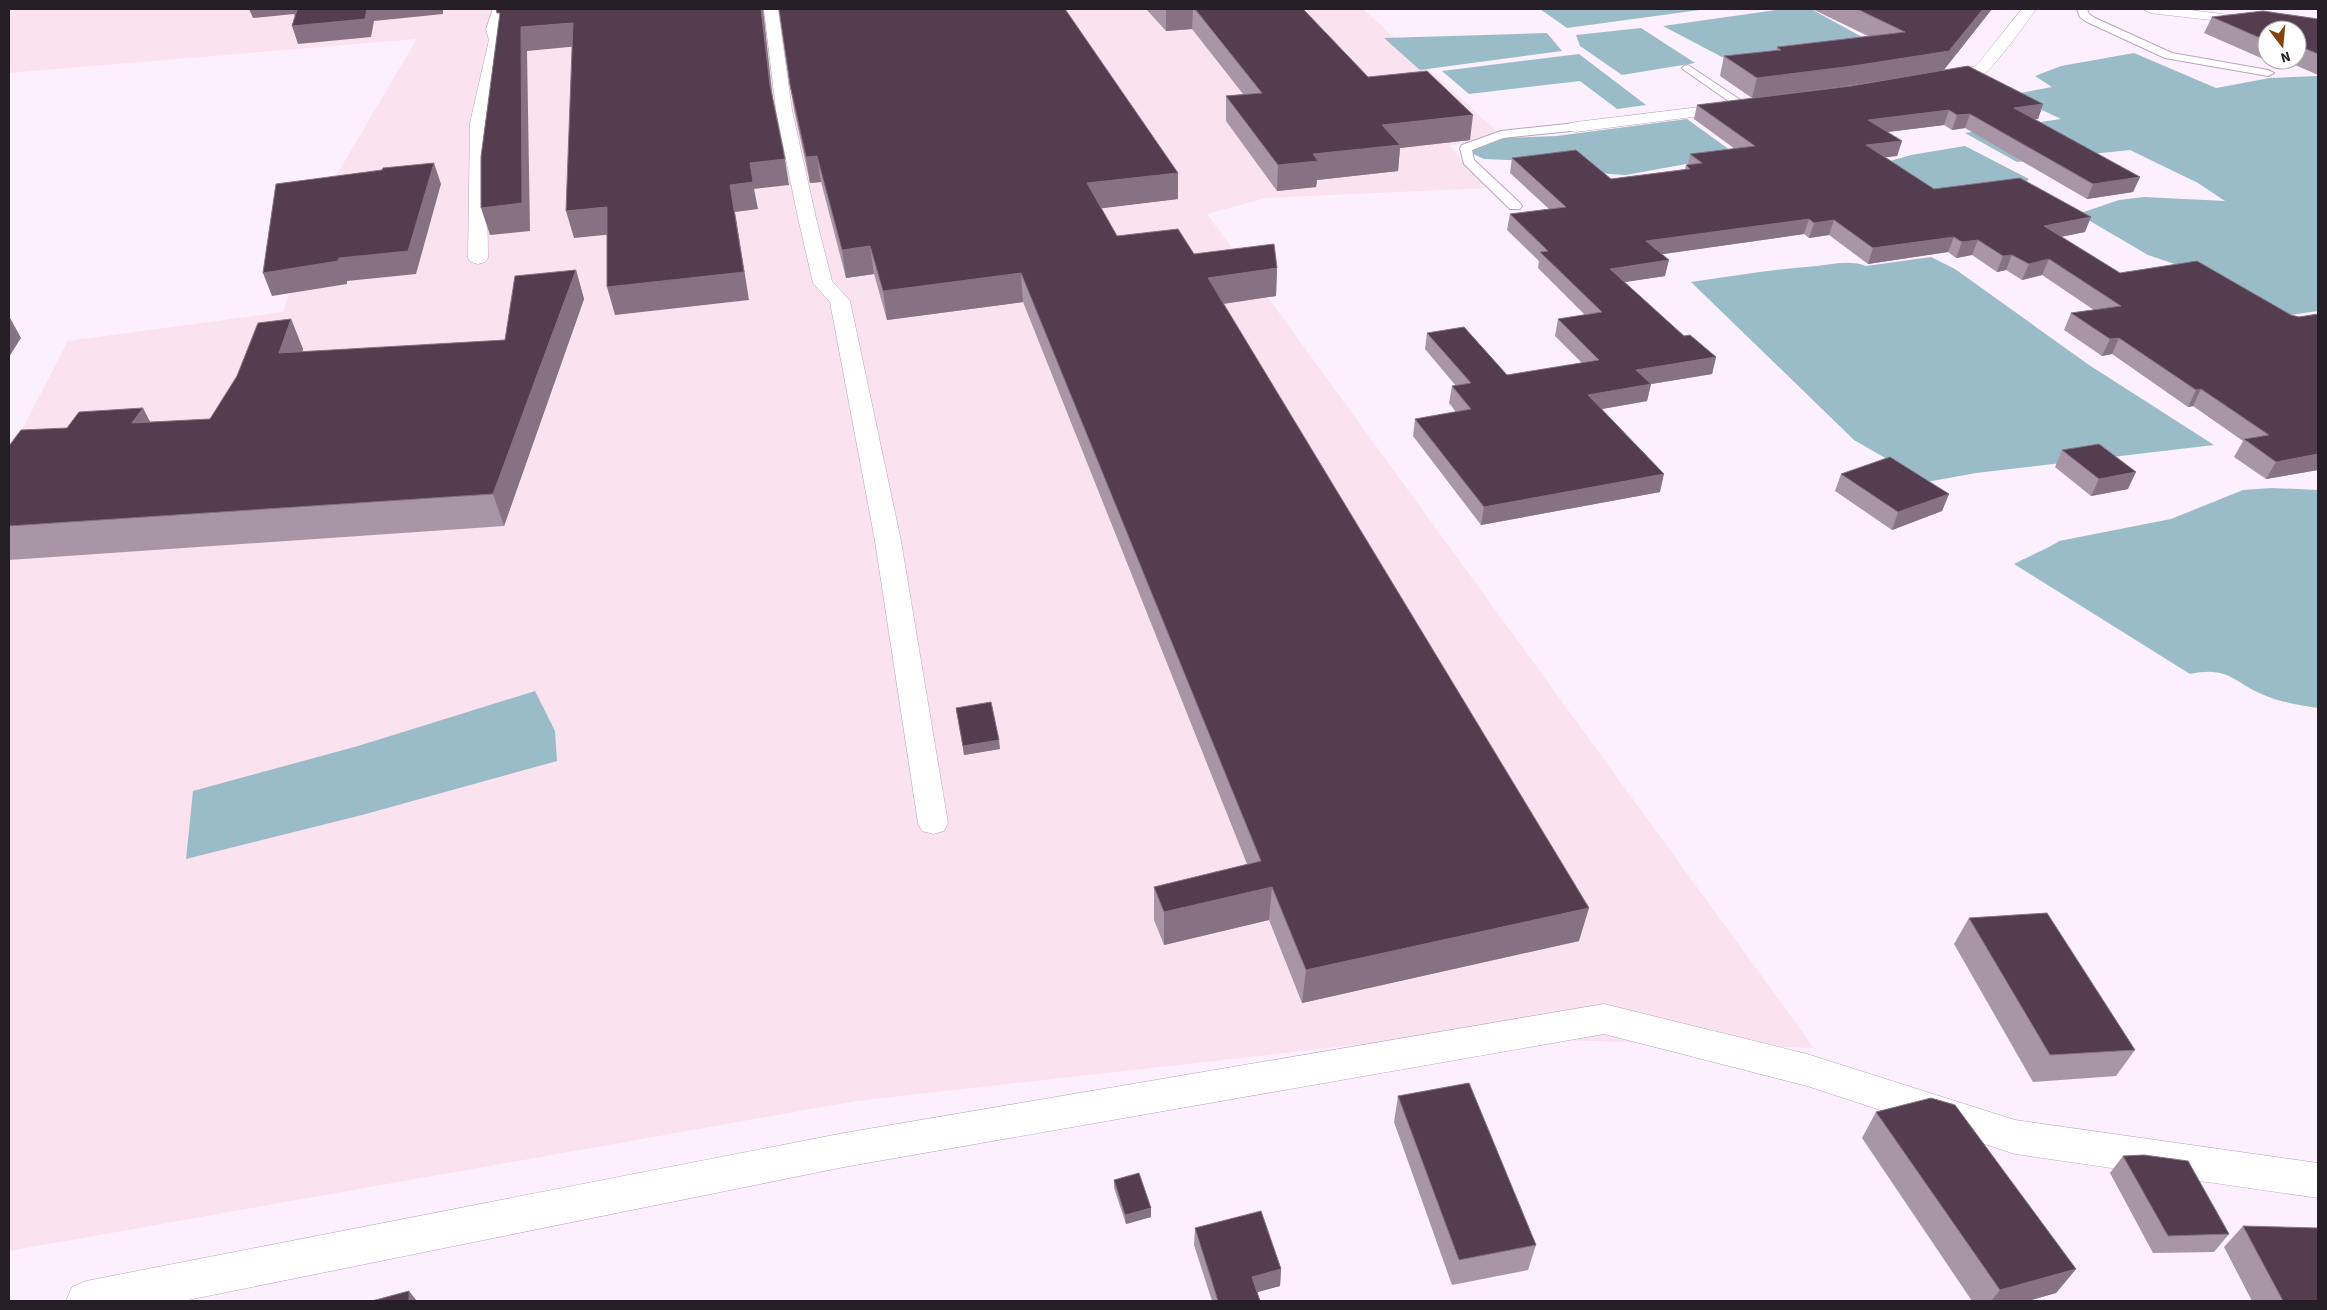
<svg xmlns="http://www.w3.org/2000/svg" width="2327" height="1310" viewBox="0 0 2327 1310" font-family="'Source Sans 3',sans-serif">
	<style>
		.industrial { fill: #fae2ee }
		.water { fill: #9abcc8 }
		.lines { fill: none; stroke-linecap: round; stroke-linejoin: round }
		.service-casing { stroke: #baa5bd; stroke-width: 2 }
		.minor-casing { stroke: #baa5bd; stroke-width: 1 }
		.trunk-casing { stroke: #baa5bd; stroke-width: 1 }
		.service { fill: #fff; fill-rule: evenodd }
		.minor { fill: #fff; fill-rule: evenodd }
		.trunk { fill: #fff; fill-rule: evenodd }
		.wall { fill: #a896a6; fill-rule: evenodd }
		.shaded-wall { fill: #867283 }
		.building { fill: #533d4e; stroke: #867283 }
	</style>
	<rect width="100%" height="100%" fill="#fceffe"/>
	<path class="industrial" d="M9,9H1363L1504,138L1449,145L1487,188L1266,198L1207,214L1814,1048L1436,1036L856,1101L9,1251V455L68,341L283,312L327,191L417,39L9,73Z"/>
	<path class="water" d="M1540,9H1707L1567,28Z
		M1783,9H1811L1873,43L1737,65L1663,26Z
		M1641,28L1695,63L1622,75L1580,46L1576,35Z
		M1547,33L1562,51L1420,70L1384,38Z
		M2134,53L2216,88L2270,78L2318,76V311L2276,317L2216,278L2148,255L2078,214L2119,200L2144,197L2225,201L2198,183L2130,150L2017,162L1965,133L2061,119L2010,95L2052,87L2035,76L2061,66Z
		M1579,54L1646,105L1617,109L1580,81L1469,94L1442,71Z
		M1687,119L1741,158L1710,165L1686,164L1626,175L1609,174L1534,161L1484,159L1471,153L1475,144L1506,138L1557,136Z
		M1965,146L2029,179L2021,188L1938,196L1873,166L1911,155Z
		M1931,257L1955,269L2089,365L2214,445L1976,473L1927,482L1854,440L1691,282C1733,276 1775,269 1817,266C1832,264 1852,260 1866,266Z
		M2272,488L2318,490V708C2302,705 2284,703 2269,697C2235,685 2231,665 2190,674L2014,564C2023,559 2055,545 2059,541L2171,519L2243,490Z
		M535,691L555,731L557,761L362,815L186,859L193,791L358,746Z"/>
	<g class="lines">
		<g class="service-casing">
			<path id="service" d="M2077,9H2087L2089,14L2095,18L2172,53L2268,70L2274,73L2268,76L2165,58L2087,22L2080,17Z
				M1688,65L1748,105L1750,107L1748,109H1740L1684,70L1682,68L1684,66Z
				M1576,123L1582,127L1580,130L1503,138L1472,150L1474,160L1520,203L1522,206L1520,209H1510L1464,164L1460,148L1462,145L1501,131Z"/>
		</g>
		<g class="minor-casing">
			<path id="minor" d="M493,9H507L500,29L503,40L486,123L488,258L485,262L478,264L471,262L468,258L470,123L489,40L486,29Z
				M764,9H778L792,110L816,218L832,281L850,301L901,541L948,823L944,831L933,834L922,831L918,823L875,541L830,302L813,283L798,218L776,110Z
				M2022,9H2036C2028,21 1994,67 1985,73C1974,80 1948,84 1935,81L1933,78L1935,75L1976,66Z
				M1733,103L1739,105L1741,108L1739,111L1576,132L1570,131L1568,127L1570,123L1576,122Z
				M1604,1004L1807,1054L2015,1120L2318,1163V1198L2015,1154L1807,1086L1604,1034L844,1167L183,1301H66L72,1287L86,1281L844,1133Z"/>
		</g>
		<g class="trunk-casing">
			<path id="trunk" d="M2143,9H2182L2318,26V34L2297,32V30L2150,13Z"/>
		</g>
		<use href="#service" class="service"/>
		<use href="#minor" class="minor"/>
		<use href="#trunk" class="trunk"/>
	</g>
	<path class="wall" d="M1146,9H1303L1368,77L1470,140L1400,148L1398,171L1317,180L1316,187L1277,191L1226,121V96L1243,94L1192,29L1166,31Z
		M1812,9H1992L1943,71L2043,104L2038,119H2034L2140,177L2133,192L2087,199L1965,128L1952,130L1944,125L1887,132L1902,141L1897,156L1885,157L1934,189L2085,232L2062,237L2120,273L2299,317L2318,314V470L2266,479L2234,457L2243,441L2193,406L2188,407L2112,354L2102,356L2064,330L2071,313L2094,310L2042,275L2022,280L2006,270L1997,272L1972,255L1956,258L1948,252L1868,264L1829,235L1809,238L1804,234L1662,254L1665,276L1624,282L1684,336L1716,357L1712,374L1651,384L1647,401L1602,409L1660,492L1481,525L1413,436L1415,419L1456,412L1449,403L1452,386H1456L1425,349L1427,333L1507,375L1582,363L1555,336L1558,319L1585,315L1538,268L1539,261L1507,230L1510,214L1549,209L1510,173L1512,158L1611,179L1685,169L1686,165H1688L1690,154L1735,149L1694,119L1697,105L1851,86L1900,78L1847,86L1752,98L1720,76L1724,56L1776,50L1777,47L1868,36Z
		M2212,17L2318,19V75L2286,61L2270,62L2204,33ZM2267,30H2297V60H2267Z
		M790,85L1178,173V199L1101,208L1117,236L1194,254L1277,268L1276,296L1224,304L1579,941L1302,1003L1269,920L1164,945L1154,920V887L1247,864L1023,302L887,320L874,274L846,278L821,182L810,183L794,110Z
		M576,270L584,299L504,526L9,560V446L151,422L210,419L291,319L303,349L302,352L505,340Z
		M2062,450L2128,489L2091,496L2055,467Z
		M1841,474L1949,494L1942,511L1892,530L1835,491Z
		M956,708L1000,749L964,755Z
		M1969,918L2135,1050L2116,1076L2033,1082L1954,944Z
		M1398,1096L1536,1245L1528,1270L1452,1285L1394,1122Z
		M1876,1112L2076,1269L2056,1293L2028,1301H1972L1862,1138Z
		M2123,1156L2229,1234L2214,1252L2153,1253L2110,1173Z
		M1114,1180L1151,1217L1126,1224L1114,1188Z
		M2243,1226L2318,1301H2252L2224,1247Z
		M1195,1228L1281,1269L1280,1286L1257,1292L1260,1301H1212L1194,1245Z"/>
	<path class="shaded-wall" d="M249,9H443V14L374,21L371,37L298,44L292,26L298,25L294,14L253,18Z
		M761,9H763L774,110L770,85Z
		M1166,9H1193L1192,29L1166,31Z
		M1983,9H1992L1943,71L1847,86L1752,98L1757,78Z
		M573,23L579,46L527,51L530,231L490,235L481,208L521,27Z
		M2272,60H2286L2270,62Z
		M2043,104L2038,119L2009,122L2014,108Z
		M1949,110L1944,125L1864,135L1868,120Z
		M1970,114L1965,128L1952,130L1957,115Z
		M1473,115L1470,140L1400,148L1398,171L1317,180L1316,187L1277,191L1278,165L1313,154L1382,125Z
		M1902,141L1897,156L1862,160L1866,145Z
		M817,156L821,182L810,183L806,157Z
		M785,159L789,185L754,189L758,209L735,212L749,300L615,315L607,287L730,185L750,163Z
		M434,163L441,184L416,274L347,281V284L272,296L263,273Z
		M1178,173V199L1088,210L1087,183Z
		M2140,177L2133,192L2087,199L2093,184Z
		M607,207L614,234L574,238L566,211Z
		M2091,217L2085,232L2038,241L2044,226Z
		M1809,219L1804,234L1643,257L1646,241Z
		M1834,220L1829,235L1809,238L1814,223Z
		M1954,237L1948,252L1868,264L1873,248Z
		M1978,240L1972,255L1956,258L1962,242Z
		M870,246L874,274L846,278L842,250Z
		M2012,255L2006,270L1997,272L2003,256Z
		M2049,259L2042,275L2022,280L2029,264Z
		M1669,260L1665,276L1606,285L1610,269Z
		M1277,268L1276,296L1207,306L1208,278Z
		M576,270L584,299L504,526L493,494Z
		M1021,273L1023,302L887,320L883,291Z
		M9,316L21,338L9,357Z
		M291,319L303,349L292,384L279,353Z
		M2119,338L2112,354L2102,356L2110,339Z
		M1716,357L1712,374L1633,387L1636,370Z
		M1651,384L1647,401L1585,412L1588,395Z
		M2201,389L2193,406L2188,407L2196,390Z
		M143,408L159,439L132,423Z
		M2318,454V470L2266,479L2276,462Z
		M2136,472L2128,489L2091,496L2099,479Z
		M1664,474L1660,492L1481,525L1484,507Z
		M1949,494L1942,511L1892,530L1898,512Z
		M999,740L1000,749L964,755L963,746Z
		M1272,887L1269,920L1164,945V912Z
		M1589,908L1579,941L1302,1003L1306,970Z
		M1151,1208V1217L1126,1224L1125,1215Z
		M1281,1269L1280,1286L1250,1294L1252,1277Z
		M2076,1269L2056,1293L2028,1301H1991L2000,1290Z
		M409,1291L417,1301H409Z"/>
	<path class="building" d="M293,9H367L365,19L292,26L297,10L293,11Z
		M496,9H761L770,85L785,159L750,163L753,182L730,185L744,272L607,287V207L566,211L573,23L521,27L522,203L481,208V157L500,13H497Z
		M779,9H1065L1178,173L1087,183L1117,236L1178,229L1194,254L1274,244L1277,268L1208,278L1589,908L1306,970L1272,887L1164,912L1154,887L1261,861L1021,273L883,291L870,246L842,250L817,156L806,157L790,85Z
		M1195,9H1303L1368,77L1427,71L1473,115L1382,125L1400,145L1313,154L1318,161L1278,165L1226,96L1262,93Z
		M1857,9H1983L1949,51L1853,66L1757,78L1724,56L1781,50L1777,47L1905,32Z
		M2263,11L2318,19V54L2297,45V30H2267V41L2212,17Z
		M1968,66L2043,104L2014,108L2140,177L2093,184L1970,114L1957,115L1949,110L1868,120L1902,141L1866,145L1934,189L2020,178L2091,217L2044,226L2120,273L2197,261L2291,315L2299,317L2318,314V454L2276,462L2244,439L2269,435L2201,389L2196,390L2119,338L2110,339L2071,313L2121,306L2049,259L2029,264L2012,255L2003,256L1978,240L1962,242L1954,237L1873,248L1834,220L1814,223L1809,219L1646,241L1669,260L1610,269L1684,336L1690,335L1716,357L1636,370L1651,384L1588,395L1664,474L1484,507L1415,419L1471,409L1452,386L1471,383L1427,333L1464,327L1507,375L1599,360L1558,319L1602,312L1540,252L1548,251L1510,214L1566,207L1512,158L1576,150L1611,179L1690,169L1686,165L1702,163L1690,154L1755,146L1697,105L1851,86Z
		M434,163L408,251L339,258L338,261L263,273L276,184L382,170L383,168Z
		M576,270L493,494L9,526V446L21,430L67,428L79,412L143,408L132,423L210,419L237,376L258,323L291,319L279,353L505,340L515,276Z
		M2099,444L2136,472L2099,479L2062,450Z
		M1890,457L1949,494L1898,512L1841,474Z
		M991,702L999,740L963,746L956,708Z
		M2047,913L2135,1050L2050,1055L1969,918Z
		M1469,1083L1536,1245L1459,1260L1398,1096Z
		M1931,1098L1955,1105L2076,1269L2000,1290L1876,1112Z
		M2144,1155L2188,1161L2229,1234L2168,1236L2123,1156Z
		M1139,1173L1151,1208L1125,1215L1114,1180Z
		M1261,1211L1281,1269L1252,1277L1260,1301H1218L1195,1228Z
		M2243,1226L2318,1228V1301H2283Z
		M409,1291V1301H372Z"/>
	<rect width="2327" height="1310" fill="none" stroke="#251e26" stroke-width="20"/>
	<g transform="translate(2282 45) rotate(164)"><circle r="24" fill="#ffffff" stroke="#a8a5a8"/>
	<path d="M0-4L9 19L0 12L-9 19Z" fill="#844409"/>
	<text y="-8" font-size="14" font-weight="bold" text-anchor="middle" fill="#251e26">N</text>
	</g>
</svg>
